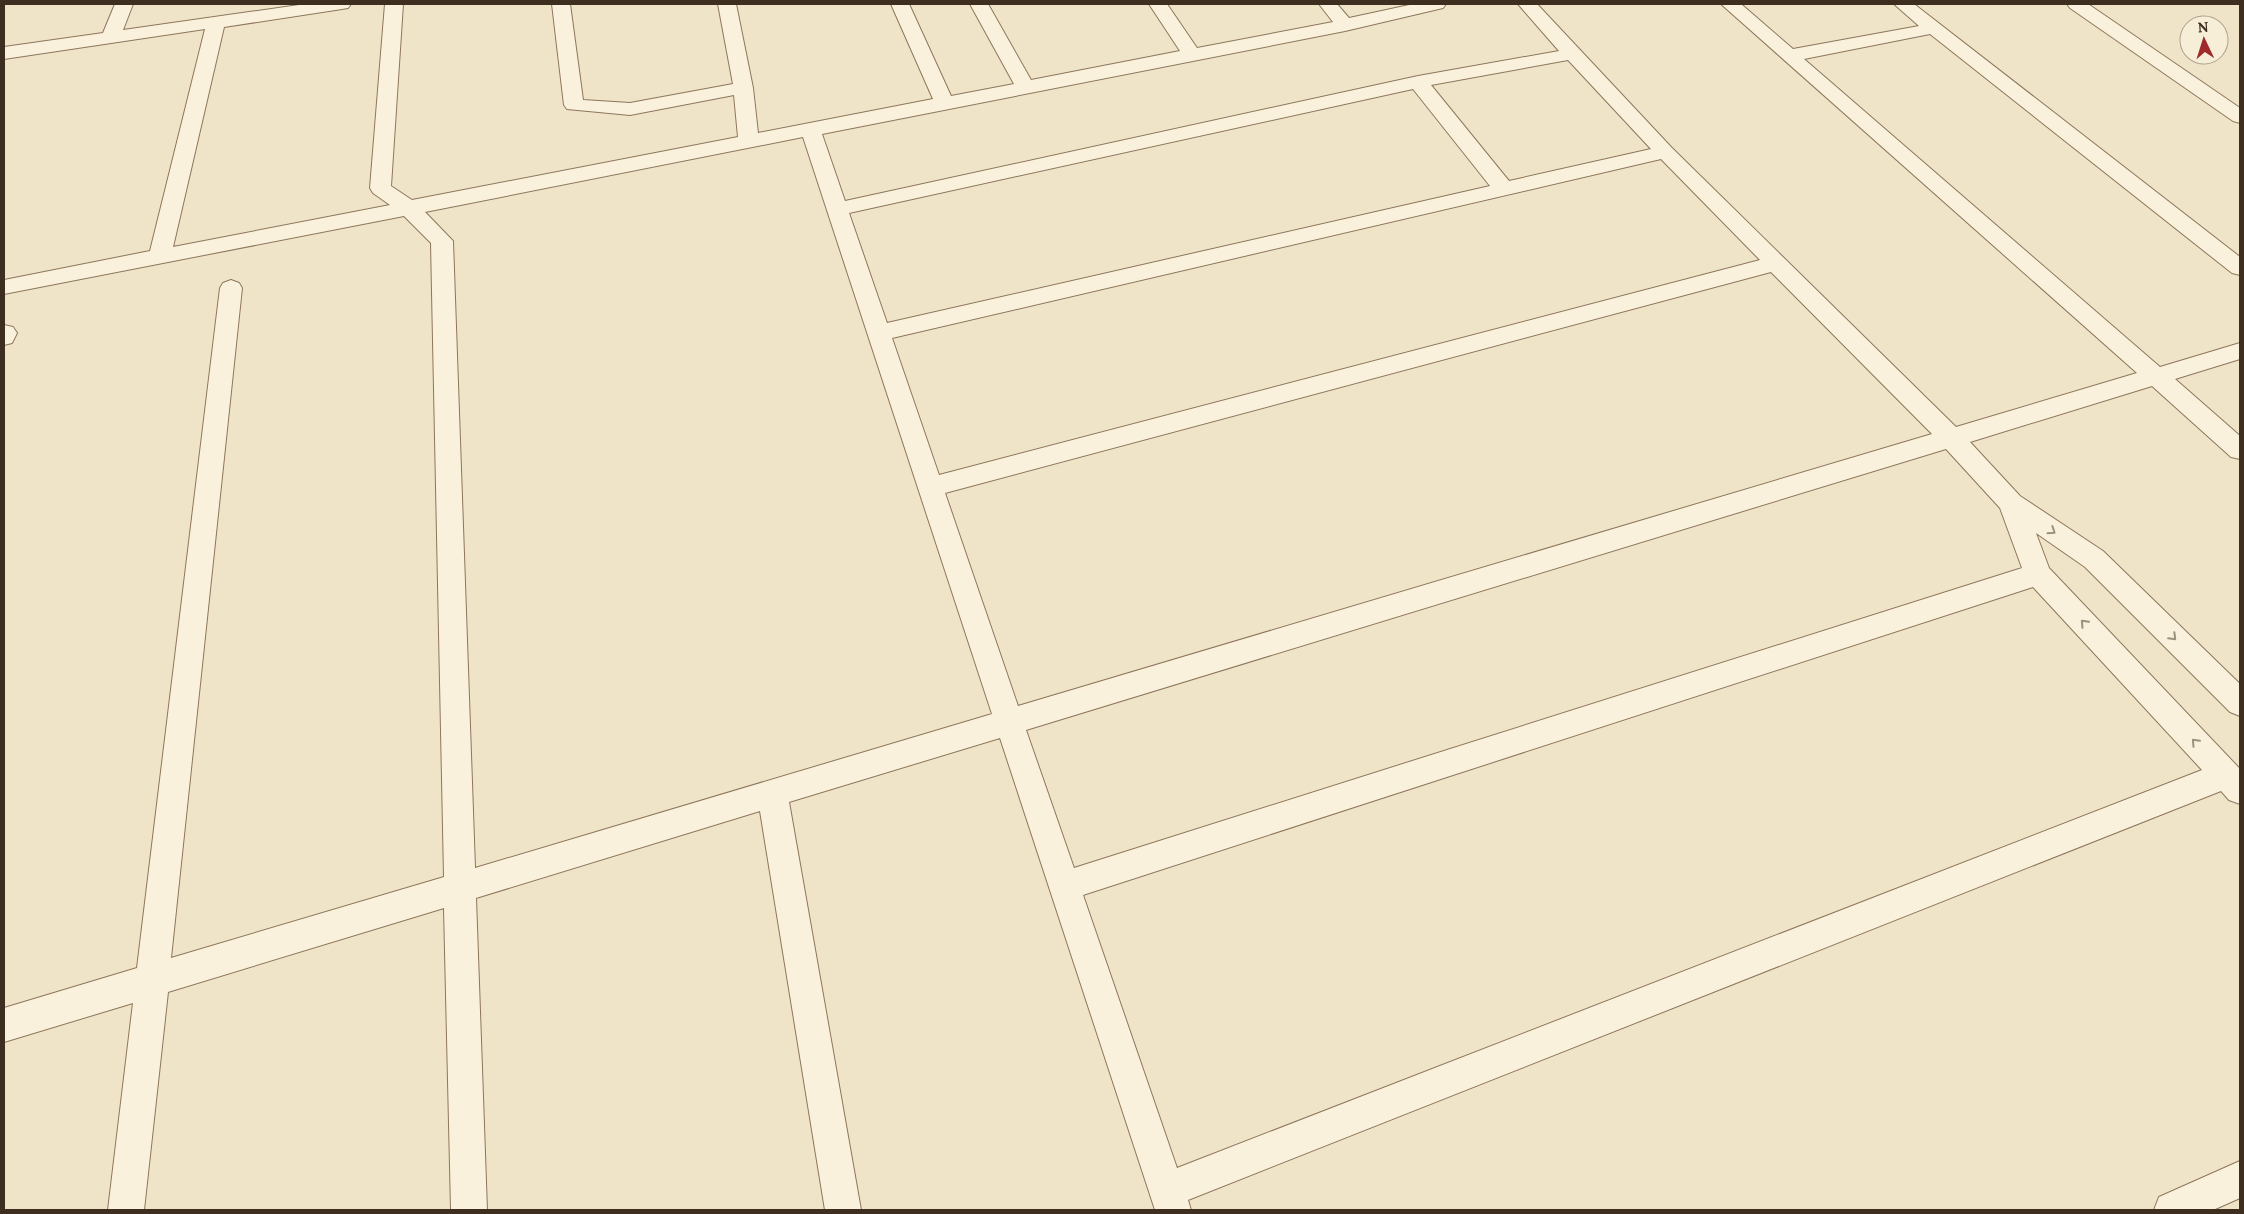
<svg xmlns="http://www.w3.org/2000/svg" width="2244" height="1214" viewBox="0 0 2244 1214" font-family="Lora,serif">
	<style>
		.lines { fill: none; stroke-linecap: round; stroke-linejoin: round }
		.minor-casing { stroke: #8d765c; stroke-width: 2 }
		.minor { fill: #faf1dc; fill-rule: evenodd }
		.oneway { stroke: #9c907e }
	</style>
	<rect width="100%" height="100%" fill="#f0e4c8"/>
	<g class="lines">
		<g class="minor-casing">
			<path id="minor" d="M115,4H133L123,30L306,4H351L348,8L342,9L224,27L173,247L390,205L373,193L370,188L385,4H403L391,186L412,200L738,137L734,95L630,115L567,109L564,105L552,4H570L583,100L630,103L733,84L718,4H736L753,88L758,133L933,99L891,4H909L951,96L1014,84L970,4H988L1031,80L1180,51L1149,4H1167L1197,48L1333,22L1319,4H1337L1349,18L1414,4H1446L1443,8L1345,31L822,134L845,201L1418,76L1559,51L1518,4H1537L1672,148L1956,427L2137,373L1721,4H1741L1793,49L1919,26L1894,4H1914L2240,257V275L2232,273L1930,34L1804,59L2160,367L2240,343V359L2175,379L2240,436V459L2231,457L2152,386L1970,442L2020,496L2103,551L2240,684V716L2230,712L2085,567L2036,533L2049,568L2240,769V804L2229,800L2221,791L1188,1200L1191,1210H1155L1000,738L789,802L861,1210H825L760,811L476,898L487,1210H451L444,908L168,992L144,1210H108L133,1003L4,1042V1008L137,968L220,288L223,283L231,280L239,283L242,288L171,958L444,877L431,243L404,216L4,294V280L150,251L205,29L4,59V47L103,33ZM1568,60L1651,149L1509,181L1431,85ZM1413,89L1490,186L887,323L849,213ZM803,137L992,714L475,868L453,241L425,212ZM1661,159L1760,260L939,475L892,338ZM1771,272L1932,434L1018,706L945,493ZM1946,449L2000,508L2022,568L1074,868L1026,730ZM2033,587L2202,770L1177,1168L1083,895Z
				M2067,4H2088L2240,108V123L2233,121L2070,8Z
				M4,325L13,327L17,333L12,343L4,345Z
				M2240,1161V1198L2213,1210H2154L2159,1197Z"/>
		</g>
		<use href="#minor" class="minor"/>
	</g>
	<defs><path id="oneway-chevron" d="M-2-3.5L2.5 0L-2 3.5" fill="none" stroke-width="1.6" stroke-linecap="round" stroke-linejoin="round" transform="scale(1.25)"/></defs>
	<g class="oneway">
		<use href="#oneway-chevron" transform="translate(2052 531) rotate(34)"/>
		<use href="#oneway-chevron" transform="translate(2084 623) rotate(-133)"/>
		<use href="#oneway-chevron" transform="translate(2173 637) rotate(45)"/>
		<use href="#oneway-chevron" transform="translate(2195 742) rotate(-133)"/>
	</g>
	<rect width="2244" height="1214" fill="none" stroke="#3d2e20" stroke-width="10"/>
	<g transform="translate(2204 40) rotate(356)"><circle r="24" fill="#f7eed8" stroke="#ada18e"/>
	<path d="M0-4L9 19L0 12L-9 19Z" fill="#9e2a2b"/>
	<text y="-8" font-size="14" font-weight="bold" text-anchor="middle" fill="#3d2e20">N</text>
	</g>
</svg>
